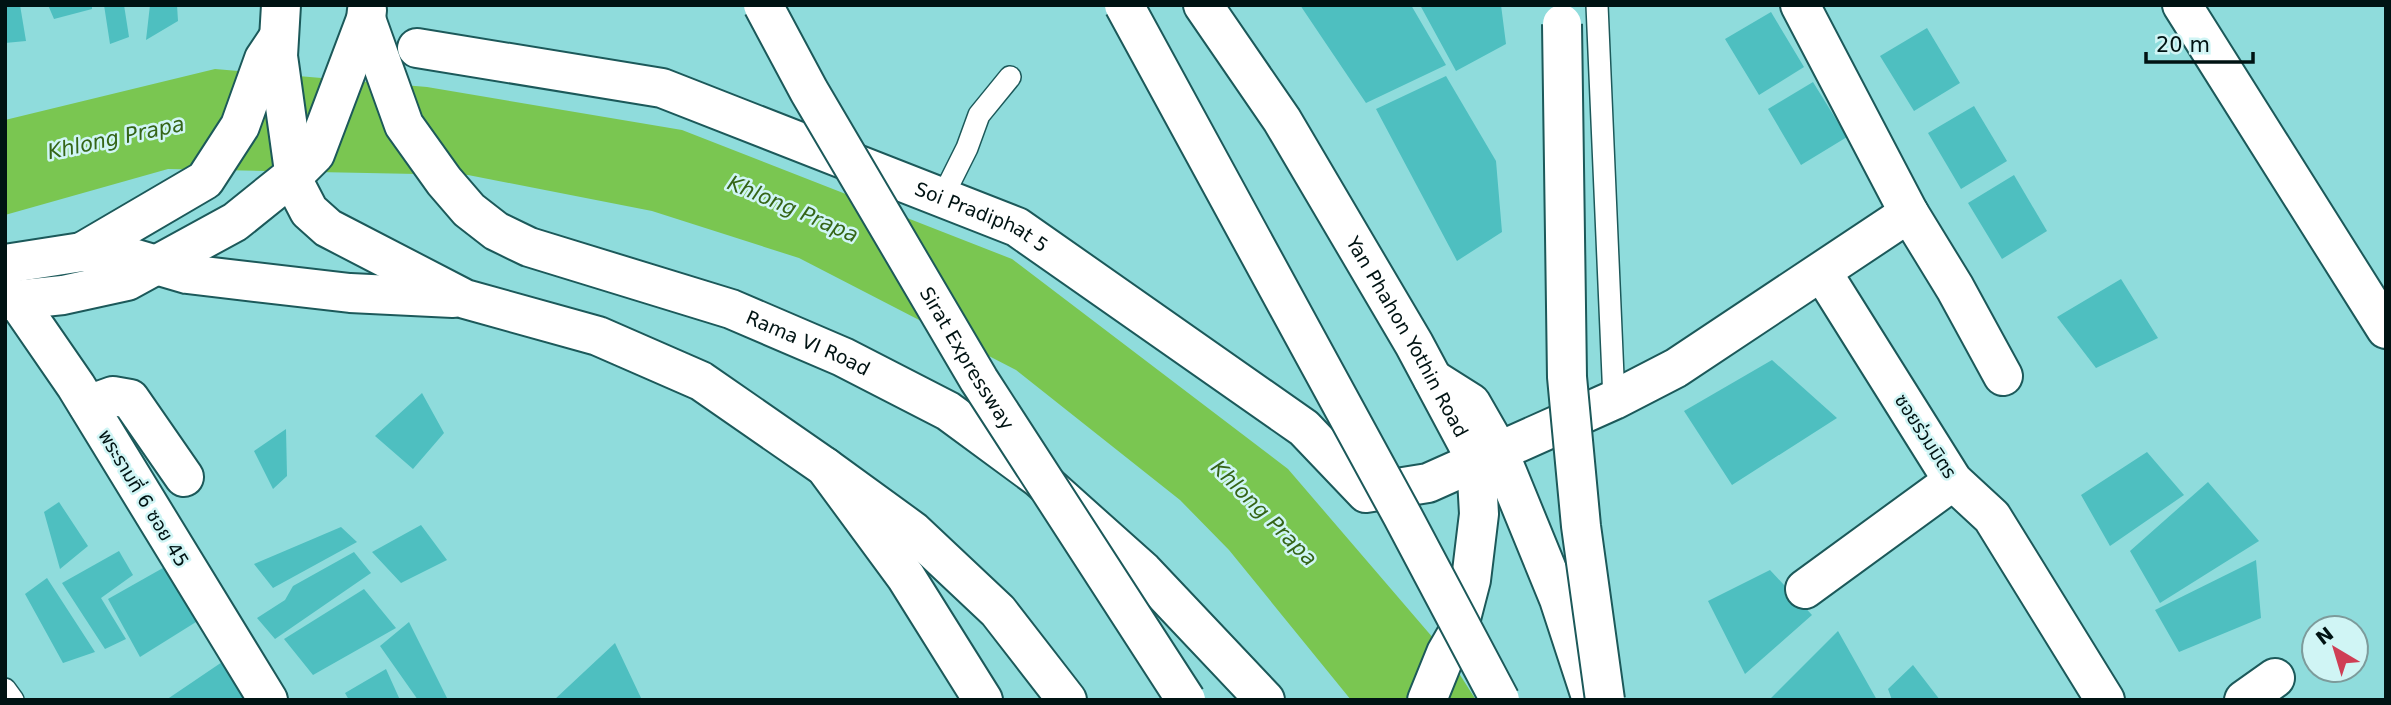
<svg xmlns="http://www.w3.org/2000/svg" width="2391" height="705" viewBox="0 0 2391 705" font-family="'DejaVu Sans','Noto Sans Thai',sans-serif">
	<style>
		.water { fill: #7ac651 }
		.building { fill: #4ebfc0 }
		.lines { fill: none; stroke-linecap: round; stroke-linejoin: round }
		.lane-casing { stroke: #1c595a; stroke-width: 24 }
		.street-casing { stroke: #1c595a; stroke-width: 42 }
		.secondary-casing { stroke: #1c595a; stroke-width: 42 }
		.highway-casing { stroke: #1c595a; stroke-width: 42 }
		.lane { stroke: #fff; stroke-width: 21 }
		.street { stroke: #fff; stroke-width: 38 }
		.secondary { stroke: #fff; stroke-width: 38 }
		.highway { stroke: #fff; stroke-width: 38 }
		.highway-bridge-casing { stroke: #1c595a; stroke-width: 42; stroke-linecap: butt }
		.highway-bridge { stroke: #fff; stroke-width: 38 }
		.labels { text-anchor: middle; stroke-width: 5; stroke-linejoin: round; paint-order: stroke }
		.street-label { font-size: 19px; fill: #001313; stroke: #d0f5f5 }
		.water-label { font-size: 21px; font-style: italic; fill: #356517; stroke: #d0f5f5 }
	</style>
	<rect width="100%" height="100%" fill="#8fdcdc"/>
	<path class="water" d="M215,69L427,87L682,130L1012,259L1288,469L1446,653L1476,700H1351L1229,550L1180,500L1016,370L799,258L652,211L468,175L168,169L5,215V120Z"/>
	<path class="building" d="M5,5H20L26,41L5,43Z
		M48,5H92V9L54,19Z
		M104,5H124L129,37L110,44Z
		M150,5H177L178,21L146,40Z
		M1300,5H1411L1446,65L1366,103Z
		M1420,5H1501L1506,44L1456,71Z
		M1771,12L1804,67L1759,95L1725,39Z
		M1927,28L1960,83L1914,111L1880,56Z
		M1446,76L1496,161L1502,232L1457,261L1376,109Z
		M1813,82L1847,137L1801,165L1768,109Z
		M1974,106L2007,161L1961,189L1928,133Z
		M2014,175L2047,231L2002,259L1968,203Z
		M2121,279L2158,338L2096,368L2057,317Z
		M1772,360L1837,418L1732,485L1684,411Z
		M422,393L444,433L413,469L375,436Z
		M286,429L287,476L273,489L254,451Z
		M2147,452L2184,495L2110,546L2081,495Z
		M2208,482L2259,541L2160,603L2130,551Z
		M59,502L88,546L60,569L44,512Z
		M421,525L447,560L401,583L372,552Z
		M341,527L357,542L273,588L254,564Z
		M119,551L133,575L101,598L126,639L105,649L62,583Z
		M354,552L371,573L275,639L257,618L285,600L293,586Z
		M2256,560L2261,618L2179,652L2155,610Z
		M170,564L204,617L140,657L108,599Z
		M1770,570L1812,615L1745,674L1708,601Z
		M47,578L95,652L63,663L25,594Z
		M364,589L396,628L313,675L284,639Z
		M409,622L448,700H418L380,646Z
		M1838,631L1877,700H1769Z
		M615,643L642,700H554Z
		M228,658L256,700H166Z
		M1913,665L1940,700H1892L1888,689Z
		M386,669L400,700H349L345,693Z"/>
	<g class="lines">
		<g class="lane-casing">
			<path id="lane" d="M1597,5L1614,400
				M942,198L967,148L979,115L1010,77
				M5,689L13,700"/>
		</g>
		<g class="street-casing">
			<g id="street">
				<path d="M1800,5L1909,213L1955,288L2003,376"/>
				<path d="M2182,5L2386,329"/>
				<path id="s1" d="M417,48L662,88L1017,227L1304,428L1366,493L1428,483L1614,400L1676,368L1909,213"/>
				<path d="M1822,272L1953,481L1992,517L2105,700"/>
				<path d="M16,299L76,386L268,700"/>
				<path d="M1433,379L1471,403L1498,450L1559,599L1592,700"/>
				<path d="M88,405L113,396L130,399L184,477"/>
				<path d="M1805,589L1953,481"/>
				<path d="M2244,700L2275,678"/>
			</g>
		</g>
		<g class="secondary-casing">
			<g id="secondary">
				<path d="M281,5L278,56L296,186L309,211L328,228L465,299L598,336L701,381L825,467L906,577L983,700"/>
				<path id="s2" d="M1203,5L1282,120L1414,344L1476,460L1479,514L1471,580L1457,634L1446,653L1427,700"/>
				<path id="s3" d="M366,19L404,125L444,181L469,210L496,231L529,247L731,309L843,357L948,411L1039,478L1143,571L1265,700"/>
				<path d="M82,252L205,180L240,126L264,59L278,38"/>
				<path d="M5,264L82,252H112L187,274L350,293L453,298"/>
				<path d="M5,301L63,295L127,281L235,222L296,173L315,154L366,19L367,10"/>
			</g>
		</g>
		<g class="highway-casing">
			<path id="highway" d="M825,467L913,531L998,611L1067,700"/>
		</g>
		<use href="#lane" class="lane"/>
		<use href="#street" class="street"/>
		<use href="#secondary" class="secondary"/>
		<use href="#highway" class="highway"/>
		<g class="highway-bridge-casing">
			<g id="highway-bridge">
				<path id="s4" d="M763,5L809,91L979,380L1186,700"/>
				<path d="M1124,5L1402,515L1500,700"/>
				<path d="M1562,24L1567,377L1581,526L1605,700"/>
			</g>
		</g>
		<use href="#highway-bridge" class="highway-bridge"/>
	</g>
	<g class="labels">
		<g class="street-label">
			<text dy="7" stroke="none"><textPath href="#s1" startOffset="593">Soi Pradiphat 5</textPath></text>
			<text dy="7" stroke="none"><textPath href="#s2" startOffset="390">Yan Phahon Yothin Road</textPath></text>
			<text dy="7" stroke="none"><textPath href="#s3" startOffset="586">Rama VI Road</textPath></text>
			<text dy="7" stroke="none"><textPath href="#s4" startOffset="408">Sirat Expressway</textPath></text>
			<text transform="translate(1926 436) rotate(57)" y="7">ซอยร่วมมิตร</text>
			<text transform="translate(144 498) rotate(59)" y="7">พระรามที่ 6 ซอย 45</text>
		</g>
		<g class="water-label">
			<text transform="translate(116 138) rotate(-12)" y="7">Khlong Prapa</text>
			<text transform="translate(793 209) rotate(23)" y="7">Khlong Prapa</text>
			<text transform="translate(1264 513) rotate(45)" y="7">Khlong Prapa</text>
		</g>
	</g>
	<rect width="2391" height="705" fill="none" stroke="#001313" stroke-width="14"/>
	<g transform="translate(2335 649) rotate(322)"><circle r="33" fill="#d0f5f5" stroke="#7d9b9b" stroke-width="2"/>
	<path d="M0-5L12 26L0 18L-12 26Z" fill="#cf3e55"/>
	<text y="-10" font-size="19" font-weight="bold" text-anchor="middle" fill="#001313">N</text>
	</g>
	<path d="M2146 52v10h107v-10" fill="none" stroke="#001313" stroke-width="3.5"/>
	<text x="2156" y="52" font-size="21" fill="#001313" stroke="#d0f5f5" stroke-width="5" paint-order="stroke">20 m</text>
</svg>
